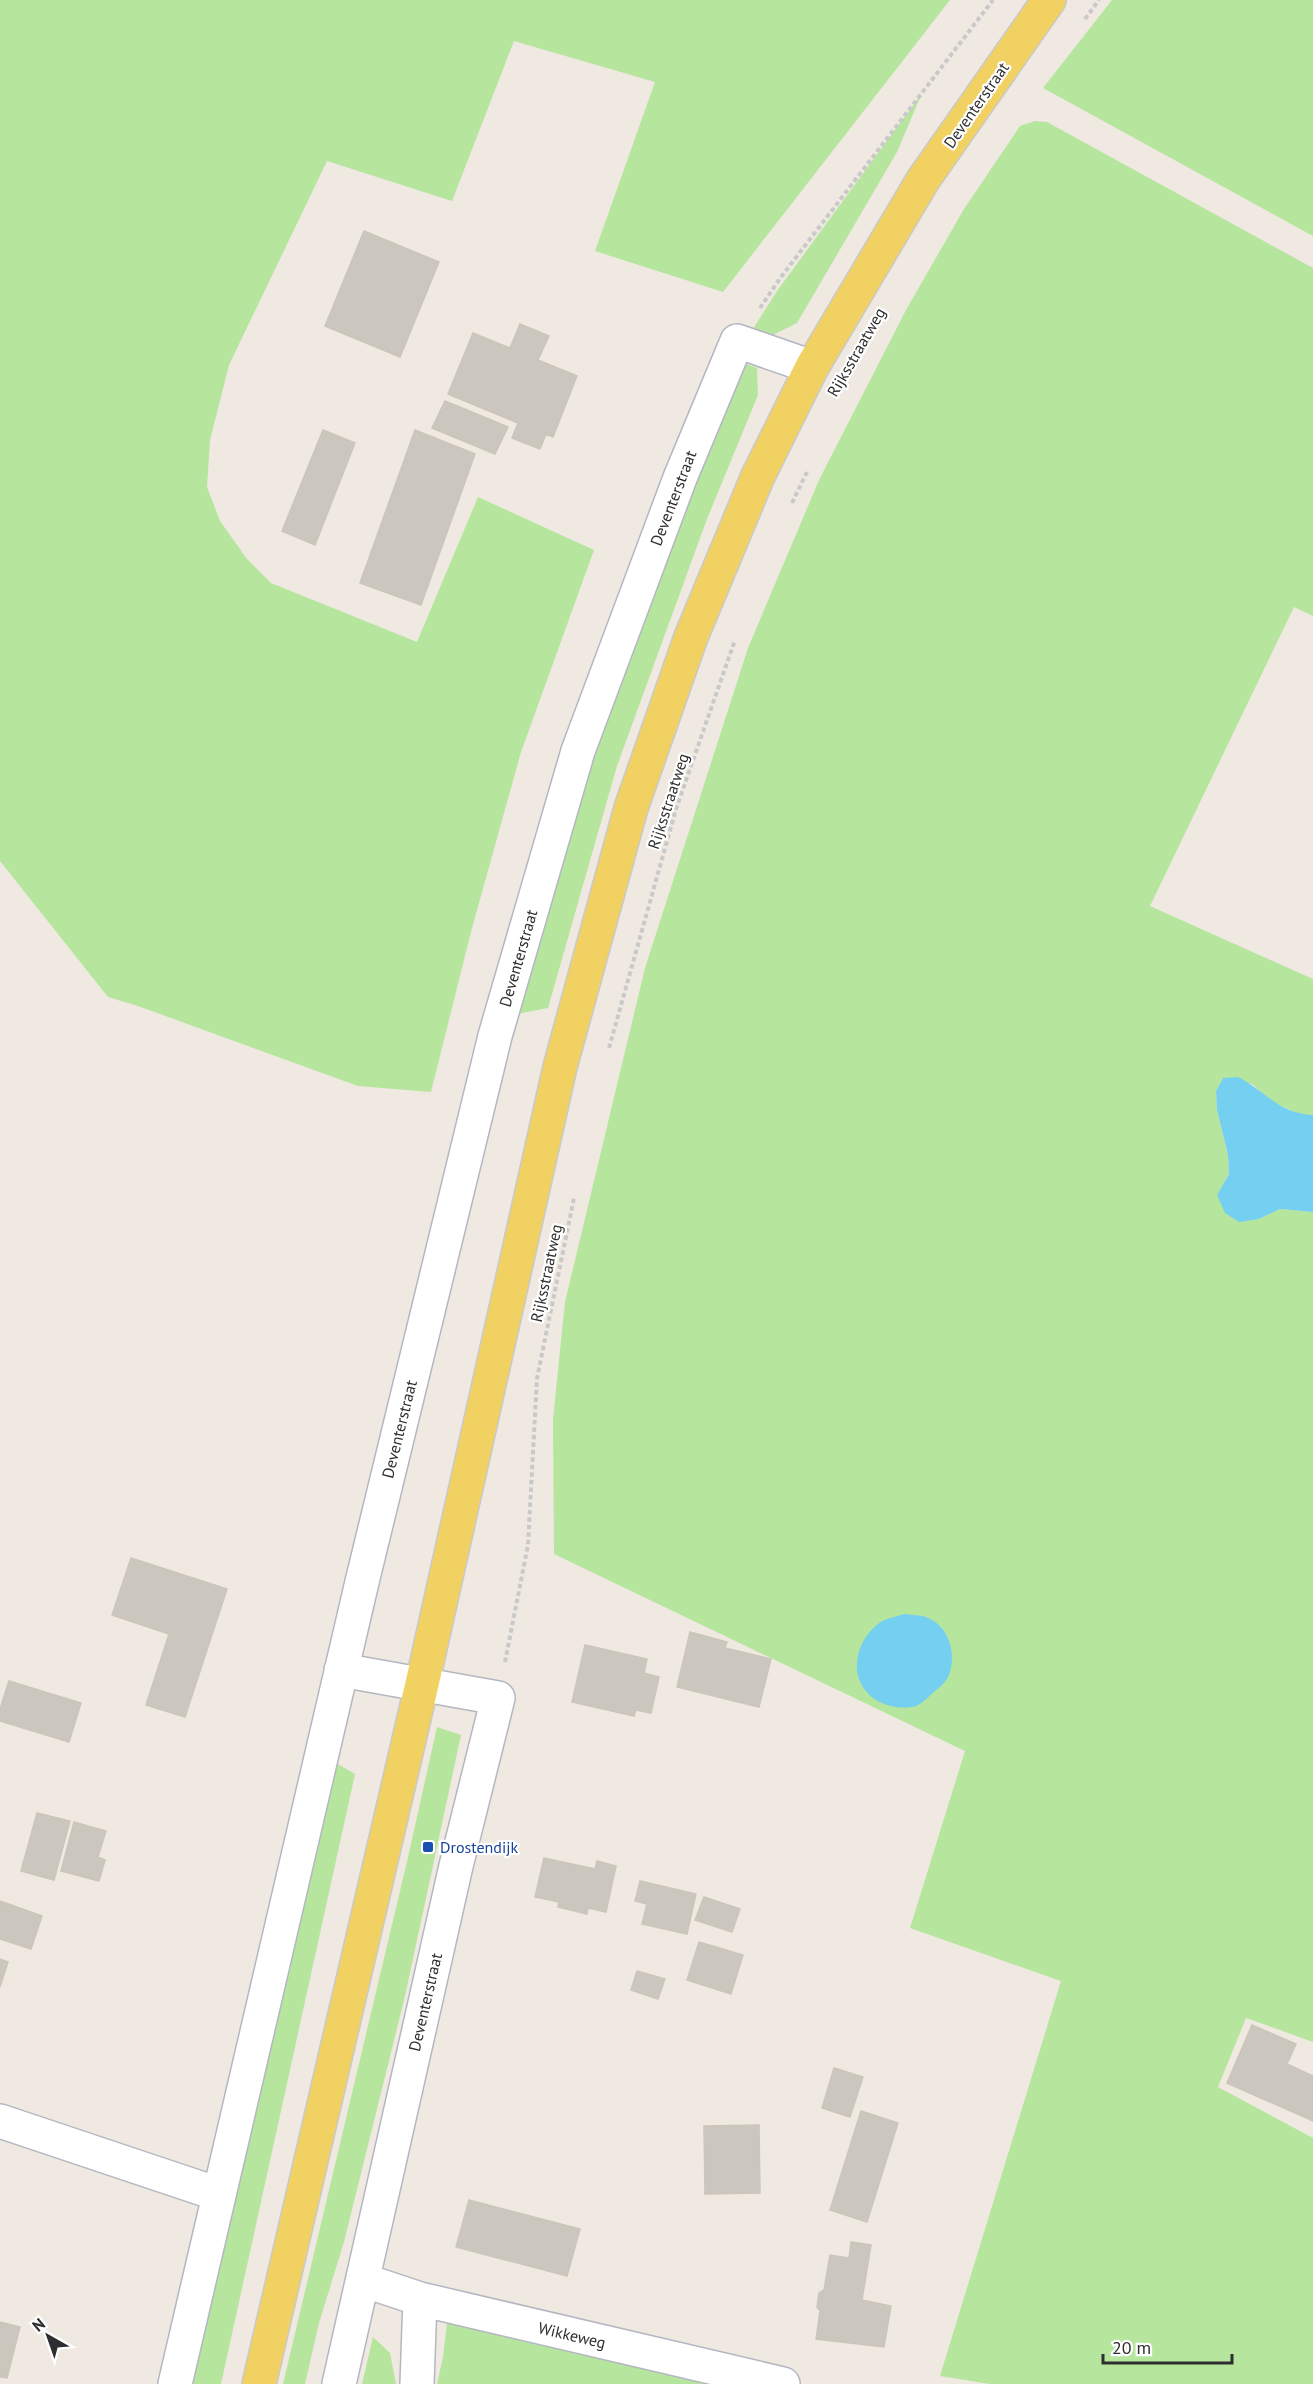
<svg xmlns="http://www.w3.org/2000/svg" width="1313" height="2384" viewBox="0 0 1313 2384" font-family="'PT Sans',sans-serif">
	<style>
		.green { fill: #b6e59e }
		.water { fill: #75cff0 }
		.building { fill: #cbc7bf; stroke: #cbc5ba; stroke-width: 1.5 }
		.lines { fill: none; stroke-linecap: round; stroke-linejoin: round }
		.minor-casing { stroke: #b4b7c1; stroke-width: 36 }
		.primary-casing { stroke: #c9c9c9; stroke-width: 36 }
		.path { stroke: #c9c9c9; stroke-width: 4; stroke-dasharray: 4.5 3; stroke-linecap: butt }
		.minor { stroke: #fff; stroke-width: 33 }
		.primary { stroke: #f2d163; stroke-width: 33 }
		.transit-dot { fill: #1a4fb4; stroke: #fff; stroke-width: 2 }
		.labels { text-anchor: middle; stroke-width: 4.5; stroke-linejoin: round; paint-order: stroke }
		.street-label { font-size: 16px; fill: #2e2e2e; stroke: #fff }
		.transit-label { font-size: 16px; fill: #164399; stroke: #fff; text-anchor: start }
	</style>
	<rect width="100%" height="100%" fill="#efe9e1"/>
	<path class="green" d="M0,0H950L723,292L595,251L655,82L514,41L452,201L327,161L229,365L210,440L207,487L220,521L247,559L271,583L417,642L478,497L594,550L521,752L472,928L431,1092L358,1086L138,1006L108,997L0,861Z
		M1112,0H1313V236L1043,88Z
		M922,93L897,152L797,323L769,337L753,329L777,291Z
		M1035,121L1047,122L1313,268V616L1294,607L1150,906L1313,979V1115H1301L1273,1102L1252,1084L1223,1078L1216,1091L1217,1110L1228,1155L1229,1174L1217,1195L1259,1219L1280,1209L1313,1212V2042L1246,2018L1218,2087L1313,2138V2384H990L940,2376L1061,1981L910,1928L965,1751L554,1554L553,1419L565,1302L645,968L748,648L819,480L906,310L964,209L1020,126Z
		M744,363L757,368L758,395L707,519L617,766L548,1008L517,1014L616,678Z
		M437,1727L461,1735L405,1996L344,2242L319,2323L305,2384H283L409,1853Z
		M336,1763L355,1774L221,2384H190Z
		M447,2323L480,2329L718,2384H437L443,2357Z
		M373,2337L390,2353L396,2384H362Z"/>
	<path class="water" d="M1238,1077C1266,1091 1279,1114 1313,1115V1212L1280,1209L1259,1219L1239,1222L1225,1213L1217,1195L1229,1174L1228,1155L1217,1110L1216,1091L1223,1078Z
		M904,1614C911,1615 920,1615 926,1617C949,1626 957,1653 949,1675C947,1681 939,1688 934,1692C929,1696 922,1704 916,1706C902,1710 884,1706 873,1698C847,1678 855,1642 878,1624C885,1618 896,1617 904,1614Z"/>
	<path class="building" d="M364,231L439,262L400,357L325,326Z
		M520,324L549,336L538,360L577,376L553,437L546,434L540,449L512,438L518,423L448,394L473,333L510,348Z
		M445,401L508,427L495,454L432,428Z
		M323,430L355,443L315,545L282,531Z
		M415,430L475,454L421,605L360,583Z
		M131,1558L227,1589L185,1717L146,1705L169,1634L112,1615Z
		M690,1632L727,1642L725,1648L771,1659L759,1707L677,1687Z
		M585,1645L647,1659L644,1673L659,1677L651,1713L636,1710L634,1716L572,1702Z
		M9,1681L81,1703L69,1742L0,1721V1709Z
		M37,1813L70,1821L54,1880L21,1871Z
		M74,1822L106,1831L98,1857L105,1860L99,1881L61,1871Z
		M544,1858L595,1869L597,1861L616,1866L606,1912L588,1908L587,1914L558,1907L559,1902L535,1897Z
		M640,1881L696,1894L687,1934L642,1924L647,1904L635,1901Z
		M704,1897L740,1909L732,1932L695,1920Z
		M0,1901L42,1916L31,1949L0,1939Z
		M699,1942L743,1955L731,1994L687,1980Z
		M0,1959L8,1962L0,1987Z
		M637,1971L665,1979L658,1999L631,1990Z
		M1252,2025L1296,2044L1287,2064L1313,2076V2121L1227,2083Z
		M834,2068L863,2077L850,2117L822,2108Z
		M861,2111L898,2123L867,2222L830,2210Z
		M759,2125L760,2193L705,2194L704,2126Z
		M469,2200L580,2229L567,2276L456,2247Z
		M851,2242L871,2245L862,2300L891,2306L884,2347L816,2339L820,2311L817,2307L819,2293L824,2290L830,2255L849,2258Z
		M0,2322L20,2327L7,2378L0,2377Z"/>
	<g class="lines">
		<g class="minor-casing">
			<path id="minor" d="M0,2121L218,2194
				M363,2280L420,2299L783,2384
				M175,2384L362,1582L495,1036L578,751L680,478L737,341L812,367
				M339,2384L456,1866L498,1698L341,1670
				M417,2384L420,2299"/>
		</g>
		<g class="primary-casing">
			<path id="primary" d="M259,2384L422,1684L560,1067L631,808L691,637L758,476L812,367L923,180L1049,0"/>
		</g>
		<path class="path" d="M1085,19L1099,0
			M760,308L781,277L993,0
			M792,503L807,472
			M609,1048L676,809L735,640
			M505,1662L528,1545L537,1378L574,1198"/>
		<use href="#minor" class="minor"/>
		<use href="#primary" class="primary"/>
	</g>
	<rect class="transit-dot" x="422" y="1841" width="12" height="12" rx="3"/>
	<g class="labels">
		<g class="street-label">
			<text transform="translate(976 105) rotate(-55)" y="6">Deventerstraat</text>
			<text transform="translate(856 352) rotate(-60)" y="6">Rijksstraatweg</text>
			<text transform="translate(673 498) rotate(-69)" y="6">Deventerstraat</text>
			<text transform="translate(668 801) rotate(-72)" y="6">Rijksstraatweg</text>
			<text transform="translate(518 958) rotate(-74)" y="6">Deventerstraat</text>
			<text transform="translate(546 1273) rotate(-78)" y="6">Rijksstraatweg</text>
			<text transform="translate(399 1429) rotate(-76)" y="6">Deventerstraat</text>
			<text transform="translate(425 2002) rotate(-77)" y="6">Deventerstraat</text>
			<text transform="translate(572 2335) rotate(13)" y="6">Wikkeweg</text>
		</g>
		<g class="transit-label">
			<text x="440" y="1853">Drostendijk</text>
		</g>
	</g>
	<g transform="translate(48 2336) rotate(320)" stroke="#ffffff" stroke-width="4.5" paint-order="stroke">
	<path d="M0-4.5L10 22L0 15L-10 22Z" fill="#2e2e2e"/>
	<text y="-9" font-size="16" font-weight="bold" text-anchor="middle" fill="#2e2e2e">N</text>
	</g>
	<path d="M1103 2354v9h129v-9" fill="none" stroke="#2e2e2e" stroke-width="3"/>
	<text x="1112" y="2354" font-size="18" fill="#2e2e2e" stroke="#ffffff" stroke-width="4.5" paint-order="stroke">20 m</text>
</svg>
